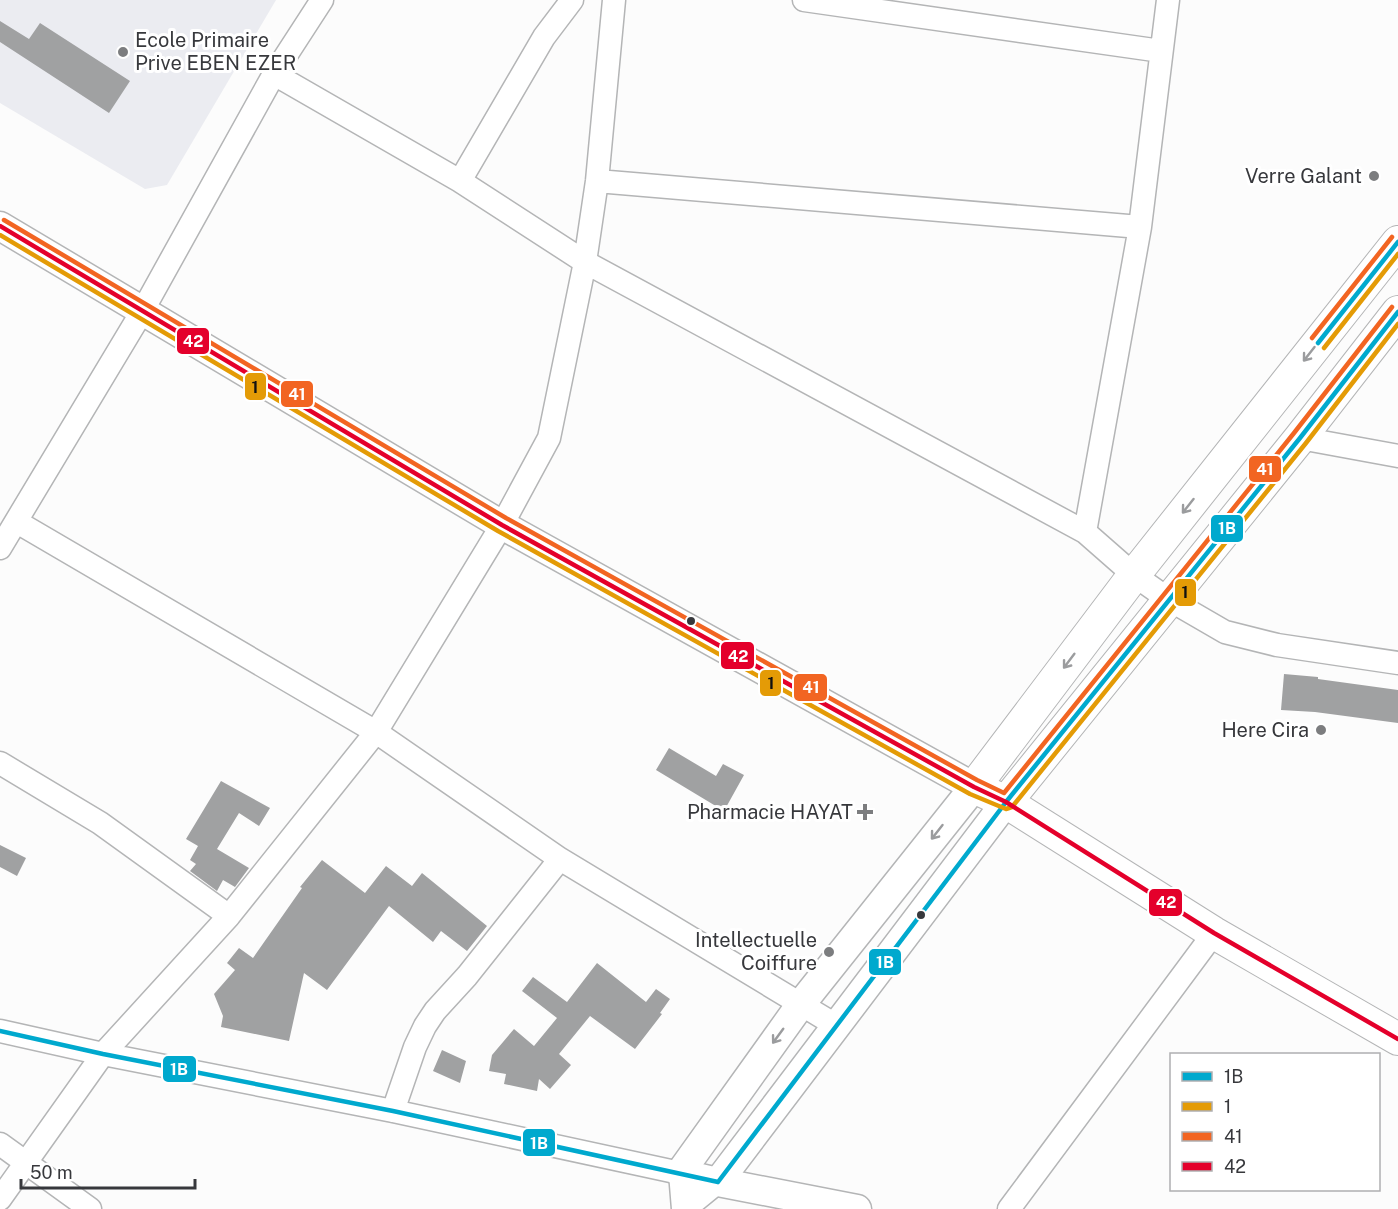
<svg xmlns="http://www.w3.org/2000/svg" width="1398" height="1209" viewBox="0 0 1398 1209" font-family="'Public Sans',sans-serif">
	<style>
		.built { fill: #ebecf1 }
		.building { fill: #a0a1a2 }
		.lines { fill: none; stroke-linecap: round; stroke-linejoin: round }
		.minor-casing { stroke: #b4b5b6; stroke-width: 25 }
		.tertiary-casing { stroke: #b4b5b6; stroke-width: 31 }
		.secondary-casing { stroke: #b4b5b6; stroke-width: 34 }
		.minor { stroke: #fff; stroke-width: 22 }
		.tertiary { stroke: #fff; stroke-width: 28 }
		.secondary { stroke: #fff; stroke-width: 32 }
		.bus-1-casing { stroke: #fff; stroke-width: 9 }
		.bus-2-casing { stroke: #fff; stroke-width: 9 }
		.bus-3-casing { stroke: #fff; stroke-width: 9 }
		.bus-4-casing { stroke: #fff; stroke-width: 9 }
		.bus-1 { stroke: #00a9ce; stroke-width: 4.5 }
		.bus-2 { stroke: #e49b06; stroke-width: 4.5 }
		.bus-3 { stroke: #f26522; stroke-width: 4.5 }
		.bus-4 { stroke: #e4002b; stroke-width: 4.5 }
		.oneway { stroke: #9b9c9e }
		.poi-dot { fill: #7c7d7f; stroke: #fff; stroke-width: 2 }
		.bus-dot { fill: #37383c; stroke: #fff; stroke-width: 2 }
		.labels { text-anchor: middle; stroke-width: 6; stroke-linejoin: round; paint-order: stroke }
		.poi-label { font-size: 20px; fill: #37383c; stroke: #fff; text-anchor: end }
		.line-badge { stroke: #fff; stroke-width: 2 }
		.badge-label { font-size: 16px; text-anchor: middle; font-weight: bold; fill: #fff }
		.pale-badge-label { font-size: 16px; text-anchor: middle; font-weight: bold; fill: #111 }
	</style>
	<rect width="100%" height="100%" fill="#fcfcfc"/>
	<path class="built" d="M0,0H276L167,185L145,189L0,103Z"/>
	<path class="building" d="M0,21L29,39L40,23L130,81L109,113L0,42Z
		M1284,674L1318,677V679L1398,690V723L1315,712L1281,710Z
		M669,748L716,776L723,764L744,775L724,811L656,770Z
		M221,781L270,808L259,826L239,813L217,849L249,868L235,887L223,880L217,891L190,871L196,864L190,860L198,846L186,839Z
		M0,845L26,858L17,876L0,867Z
		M322,860L365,893L386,866L412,886L422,873L487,926L467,951L441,931L433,942L389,906L327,990L304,973L289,1041L221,1027L223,1016L214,994L235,970L227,963L239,948L253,958L302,888L300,887Z
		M597,963L646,1002L656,989L670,999L660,1013L662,1014L635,1049L590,1016L559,1054L571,1065L550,1089L539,1079L537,1091L504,1084L506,1074L489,1071L492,1055L514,1029L534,1046L557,1018L522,991L533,977L567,1002Z
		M442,1050L466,1061L460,1083L433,1071Z"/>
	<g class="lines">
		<g class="minor-casing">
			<path id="minor" d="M804,0L1161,51
				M274,74L460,181L585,262L1085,532L1134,575L1168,599L1225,632L1277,645L1398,663
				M460,181L544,37L572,0
				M597,181L1140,227
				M1300,438L1398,456
				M17,522L376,732L560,859L837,1026
				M1085,532L1140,227L1168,0
				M0,548L143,310L274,74L322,0
				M0,763L100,823L229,916
				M0,1031L103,1054L393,1111L680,1173L683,1209
				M393,1111L415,1047L425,1026L435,1011L467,976L560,859
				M0,1144L90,1209
				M0,1199L103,1054L229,916L376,732L502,525L549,438L585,262L597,181L614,0
				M685,1209L718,1182
				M1009,1209L1214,933"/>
		</g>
		<g class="tertiary-casing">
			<path id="tertiary" d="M0,226L502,525L974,787L801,1004L680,1173L718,1182L857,1209
				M718,1182L1006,802"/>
		</g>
		<g class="secondary-casing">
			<path id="secondary" d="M1398,242L1134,575L974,787L1006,802L1214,933L1398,1039
				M1006,802L1300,438L1398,312"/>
		</g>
		<use href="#minor" class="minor"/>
		<use href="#tertiary" class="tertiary"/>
		<use href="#secondary" class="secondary"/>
		<g class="bus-1-casing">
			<path id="bus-1" d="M1318,343L1398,242
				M0,1031L103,1054L393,1111L718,1182
				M718,1182L1006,802L1300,438L1398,312"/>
		</g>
		<g class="bus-2-casing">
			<path id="bus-2" d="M0,235L498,531L970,794L1006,809L1012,807L1306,443L1398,324
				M1324,348L1398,254"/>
		</g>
		<g class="bus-3-casing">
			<path id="bus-3" d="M4,220L506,518L977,780L1004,793L1294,433L1392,307
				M1312,338L1392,237"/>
		</g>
		<g class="bus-4-casing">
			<path id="bus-4" d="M0,226L502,525L974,787L1006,802L1214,933L1398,1039"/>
		</g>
		<use href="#bus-1" class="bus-1"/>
		<use href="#bus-2" class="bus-2"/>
		<use href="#bus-3" class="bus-3"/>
		<use href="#bus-4" class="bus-4"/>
	</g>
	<defs><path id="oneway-shaft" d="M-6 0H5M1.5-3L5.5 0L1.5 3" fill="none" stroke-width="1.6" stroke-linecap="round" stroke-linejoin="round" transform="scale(1.5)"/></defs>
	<g class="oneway">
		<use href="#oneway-shaft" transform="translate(1309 354) rotate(128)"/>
		<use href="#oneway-shaft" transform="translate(1188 506) rotate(128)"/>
		<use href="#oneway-shaft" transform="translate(1069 661) rotate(127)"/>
		<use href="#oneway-shaft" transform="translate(937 832) rotate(128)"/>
		<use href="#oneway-shaft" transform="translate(778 1036) rotate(126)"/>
	</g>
	<g class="poi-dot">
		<circle cx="123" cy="52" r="6"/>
		<circle cx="1374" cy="176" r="6"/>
		<circle cx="1321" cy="730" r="6"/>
		<path d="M862 803h6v6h6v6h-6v6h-6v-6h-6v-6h6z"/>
		<circle cx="829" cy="952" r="6"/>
	</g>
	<g class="bus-dot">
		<circle cx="691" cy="621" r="5"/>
		<circle cx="921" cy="915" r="5"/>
	</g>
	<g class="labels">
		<g class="poi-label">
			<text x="135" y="47" text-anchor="start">Ecole Primaire<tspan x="135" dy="23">Prive EBEN EZER</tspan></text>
			<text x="1362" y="183">Verre Galant</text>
			<text x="1309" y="737">Here Cira</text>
			<text x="853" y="819">Pharmacie HAYAT</text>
			<text x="817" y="947">Intellectuelle<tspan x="817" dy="23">Coiffure</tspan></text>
		</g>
	</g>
	<g class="line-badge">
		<rect x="176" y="327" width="34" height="28" rx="6" fill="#e4002b"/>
		<rect x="244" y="372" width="23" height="29" rx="6" fill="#e49b06"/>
		<rect x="280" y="380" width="34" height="28" rx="6" fill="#f26522"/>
		<rect x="1248" y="455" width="34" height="28" rx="6" fill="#f26522"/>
		<rect x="1210" y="514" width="34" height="29" rx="6" fill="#00a9ce"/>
		<rect x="1174" y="578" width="23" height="29" rx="6" fill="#e49b06"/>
		<rect x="720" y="641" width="35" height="29" rx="6" fill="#e4002b"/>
		<rect x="759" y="669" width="23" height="28" rx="6" fill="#e49b06"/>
		<rect x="793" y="673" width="35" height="29" rx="6" fill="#f26522"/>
		<rect x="1148" y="888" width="35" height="29" rx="6" fill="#e4002b"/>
		<rect x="868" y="948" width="34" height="28" rx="6" fill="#00a9ce"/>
		<rect x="162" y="1055" width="35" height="28" rx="6" fill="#00a9ce"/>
		<rect x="522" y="1128" width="34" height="29" rx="6" fill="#00a9ce"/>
	</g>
	<g class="badge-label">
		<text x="193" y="347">42</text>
		<text x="297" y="400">41</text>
		<text x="1265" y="475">41</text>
		<text x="1227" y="534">1B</text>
		<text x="738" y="662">42</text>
		<text x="811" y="693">41</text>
		<text x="1166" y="908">42</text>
		<text x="885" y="968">1B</text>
		<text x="179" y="1075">1B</text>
		<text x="539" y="1149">1B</text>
	</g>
	<g class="pale-badge-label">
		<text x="255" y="393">1</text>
		<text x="1185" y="598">1</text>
		<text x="771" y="689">1</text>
	</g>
	<rect x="1170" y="1053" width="210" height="138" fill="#ffffff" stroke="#afafb1" stroke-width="1.5"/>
	<rect x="1182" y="1072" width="30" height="9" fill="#00a9ce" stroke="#afafb1" stroke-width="1.5"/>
	<text x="1224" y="1083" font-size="18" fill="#37383c">1B</text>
	<rect x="1182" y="1102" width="30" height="9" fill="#e49b06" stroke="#afafb1" stroke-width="1.5"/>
	<text x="1224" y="1113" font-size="18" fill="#37383c">1</text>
	<rect x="1182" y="1132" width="30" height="9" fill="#f26522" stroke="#afafb1" stroke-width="1.5"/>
	<text x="1224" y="1143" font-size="18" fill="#37383c">41</text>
	<rect x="1182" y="1162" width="30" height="9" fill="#e4002b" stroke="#afafb1" stroke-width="1.5"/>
	<text x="1224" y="1173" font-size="18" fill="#37383c">42</text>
	<path d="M21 1179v9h174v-9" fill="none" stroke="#37383c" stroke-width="3"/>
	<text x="30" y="1179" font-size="18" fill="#37383c" stroke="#ffffff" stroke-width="4.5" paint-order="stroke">50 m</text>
</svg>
